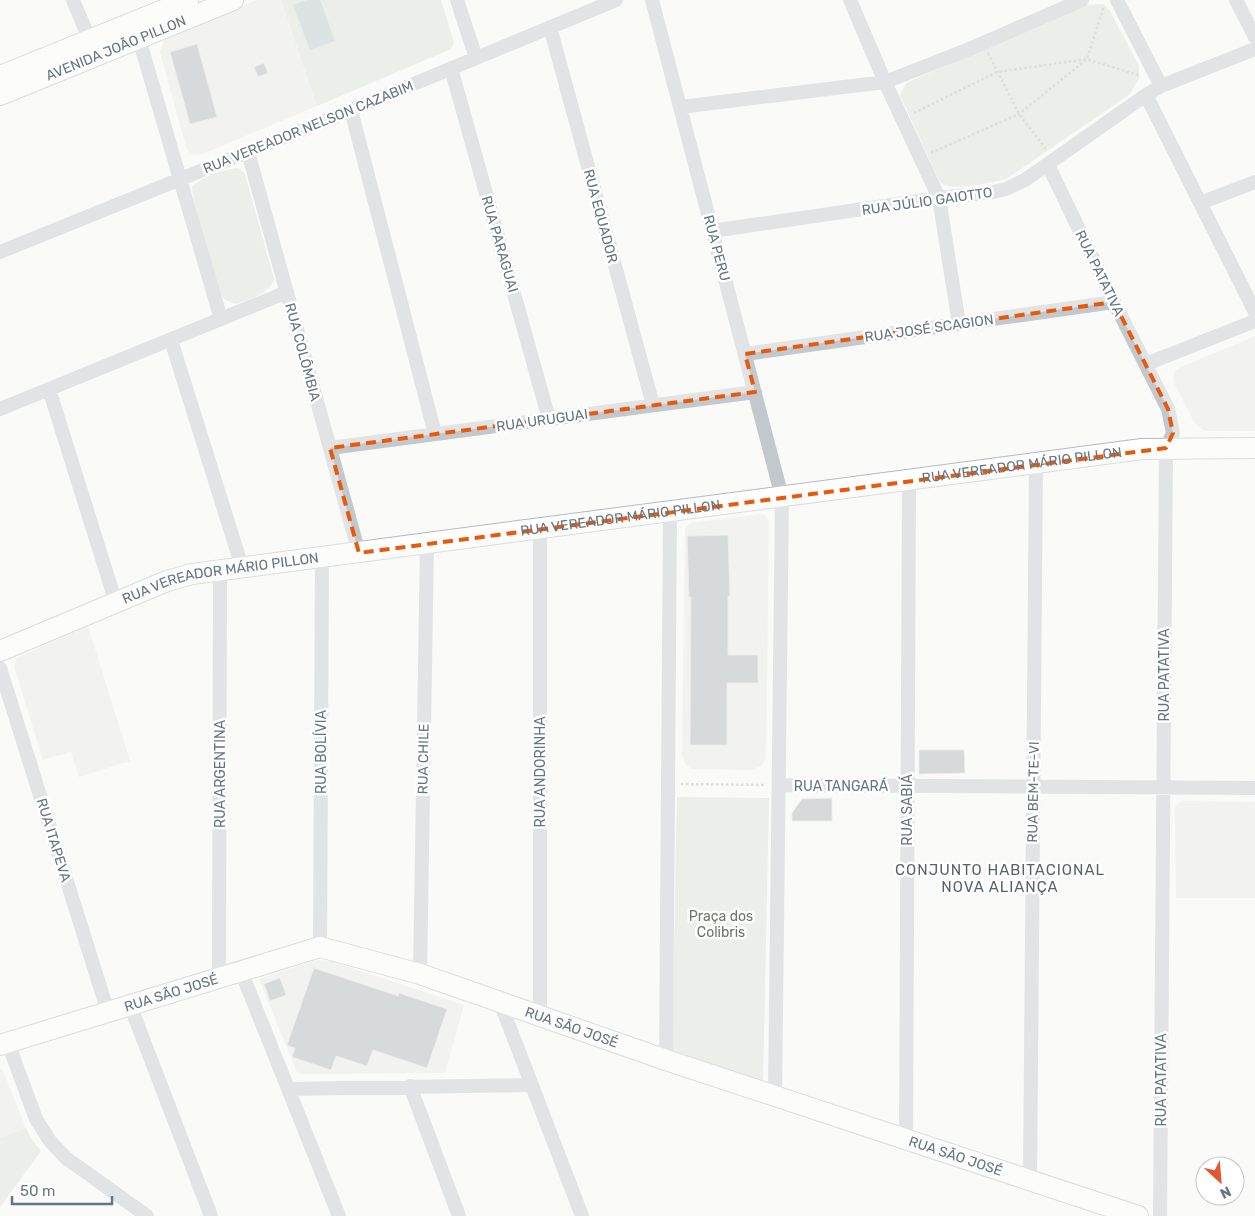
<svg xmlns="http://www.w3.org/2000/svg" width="1255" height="1216" viewBox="0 0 1255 1216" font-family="Rubik,sans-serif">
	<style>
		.built { fill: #e8e9e9 }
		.green { fill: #dadfd7 }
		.water { fill: #bbc7cb }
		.building { fill: #aab3b9; stroke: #dcdcda }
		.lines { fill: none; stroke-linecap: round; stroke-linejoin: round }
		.secondary-casing { stroke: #b3babf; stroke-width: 22 }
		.path { stroke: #bbbfc2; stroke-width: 2.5; stroke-dasharray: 2.5 2.5; stroke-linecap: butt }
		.street { stroke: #c3c8cc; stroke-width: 14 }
		.secondary { stroke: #fff; stroke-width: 20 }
		.marked { fill: none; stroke: #e8590c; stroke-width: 4; stroke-dasharray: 10 6; stroke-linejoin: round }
		.labels { text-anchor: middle; stroke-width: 5; stroke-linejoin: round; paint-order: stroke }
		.street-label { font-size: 14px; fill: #657683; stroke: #fff }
		.park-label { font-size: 14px; fill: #687a64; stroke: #fff }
		.neighbourhood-label { font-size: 15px; letter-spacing: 1px; fill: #57646e; stroke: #fff }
	</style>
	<rect width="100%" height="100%" fill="#fafaf8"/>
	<path class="built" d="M257,0H281L317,106L202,154L195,155L188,151L186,147L160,52L165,38Z
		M1255,336V431H1205L1202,429L1194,422L1174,383L1173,378L1175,371L1179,368Z
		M762,514L765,515L769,521L766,758L761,766L752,770L692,769L686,765L682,756L685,528L690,523Z
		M88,626L130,761L79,777L71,752L43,760L14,666L17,658Z
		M1182,801L1255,802V898H1176L1175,806Z
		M317,960L331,961L464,1005L445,1073L302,1074L297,1072L259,979Z
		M2,1068L26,1128L0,1138V1069Z"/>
	<path class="green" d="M281,0H441L454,43L451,49L317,106Z
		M1103,4L1110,11L1139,66V78L1130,94L1006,179C994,182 954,191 943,184C942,183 939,180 938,178L900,95L906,83L1086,5Z
		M238,168L245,174L274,279C270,294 248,300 235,304L224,299L219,292L194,201L192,187C205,175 221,170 238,168Z
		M677,797L769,798L763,1081L672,1050Z
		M26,1128L32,1140L41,1151L0,1207V1138Z"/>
	<path class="water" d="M307,0H320L335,41L310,50L293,5Z"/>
	<path class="building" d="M197,44L217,117L190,124L170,52Z
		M264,63L268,73L258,77L254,67Z
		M728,535L730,596H728V655H758V683H727V745H690L691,597H689L687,536Z
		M919,750H964L965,773L919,774Z
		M832,798V821H792V813L802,799Z
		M314,968L398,996L399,993L447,1009L427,1068L373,1050L367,1066L336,1056L331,1070L292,1057L295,1048L287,1045Z
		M280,978L286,995L270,1001L264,984Z"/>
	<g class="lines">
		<g class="secondary-casing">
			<g id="secondary">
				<path d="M0,76L188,0"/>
				<path id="s1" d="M0,95L233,0"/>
				<path id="s2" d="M0,651L167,581L192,574L1142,449L1255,448"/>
				<path id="s3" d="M0,1045L320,947L420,974L666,1060L1138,1216"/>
			</g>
		</g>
		<path class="path" d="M988,53L1019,114L1046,149
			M914,113L997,72L1087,59L1141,76
			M931,153L1019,114L1087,59L1104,6
			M681,784L765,785"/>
		<path class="street" d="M73,0L93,48
			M457,0L476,58
			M652,0L782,497L775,1095
			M850,0L885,82L939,198L959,324
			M1117,0L1161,86
			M1236,0L1255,37
			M550,27L653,405
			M137,32L221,319
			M451,68L549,419
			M1146,95L1255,312
			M680,107L885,82L967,50L1082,0
			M351,110L435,434
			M248,152L359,553
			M1048,165L1114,302L1168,409L1173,433L1166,448L1160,1216
			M1200,203L1255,182
			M712,231L939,198L993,192L1006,189L1025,180L1146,95L1161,86L1255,49
			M0,252L351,110L616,0
			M171,340L242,567
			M745,354L1114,302
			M1146,364L1255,321
			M49,389L116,603
			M0,409L287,292
			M330,448L755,392
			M540,529V1015
			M0,668L108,1012
			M779,785L1255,788
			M320,947L322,557
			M241,971L339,1216
			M420,974L427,544
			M219,978L220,571
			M500,1002L582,1216
			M130,1005L211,1216
			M8,1043L36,1119L50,1141L66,1158L147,1216
			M666,1060L670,512
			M410,1086L459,1216
			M289,1089L532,1085
			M906,1140L909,481
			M1030,1181L1036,463"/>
		<use href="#secondary" class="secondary"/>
	</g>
	<path d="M0 0H1255V1216H0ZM1114,302L1168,409L1173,433L1166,448L359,553L330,448L755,392L745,354Z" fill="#fafaf8" fill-opacity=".55" fill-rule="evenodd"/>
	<path class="marked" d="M1114,302L1168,409L1173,433L1166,448L359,553L330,448L755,392L745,354Z"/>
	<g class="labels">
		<g class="street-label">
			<text dy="5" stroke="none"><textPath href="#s1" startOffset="125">AVENIDA JOÃO PILLON</textPath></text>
			<text transform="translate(308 127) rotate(-22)" y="5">RUA VEREADOR NELSON CAZABIM</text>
			<text transform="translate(927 201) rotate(-8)" y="5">RUA JÚLIO GAIOTTO</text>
			<text transform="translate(601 216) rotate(75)" y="5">RUA EQUADOR</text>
			<text transform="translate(500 244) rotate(74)" y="5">RUA PARAGUAI</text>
			<text transform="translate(717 248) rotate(75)" y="5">RUA PERU</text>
			<text transform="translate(1100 273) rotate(64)" y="5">RUA PATATIVA</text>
			<text transform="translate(929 328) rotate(-8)" y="5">RUA JOSÉ SCAGION</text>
			<text transform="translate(303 352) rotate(75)" y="5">RUA COLÔMBIA</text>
			<text transform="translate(542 420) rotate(-8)" y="5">RUA URUGUAI</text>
			<text dy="5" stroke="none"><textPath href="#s2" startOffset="1044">RUA VEREADOR MÁRIO PILLON</textPath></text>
			<text dy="5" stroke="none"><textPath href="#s2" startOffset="639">RUA VEREADOR MÁRIO PILLON</textPath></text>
			<text dy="5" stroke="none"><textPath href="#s2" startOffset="234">RUA VEREADOR MÁRIO PILLON</textPath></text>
			<text transform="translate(1164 675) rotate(-90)" y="5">RUA PATATIVA</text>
			<text transform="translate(321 752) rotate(-90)" y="5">RUA BOLÍVIA</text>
			<text transform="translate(423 759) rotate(-89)" y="5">RUA CHILE</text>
			<text transform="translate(540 772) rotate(-90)" y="5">RUA ANDORINHA</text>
			<text transform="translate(220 774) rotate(-90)" y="5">RUA ARGENTINA</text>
			<text x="841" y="791">RUA TANGARÁ</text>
			<text transform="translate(1033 792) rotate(-89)" y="5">RUA BEM-TE-VI</text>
			<text transform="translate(907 810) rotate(-90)" y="5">RUA SABIÁ</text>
			<text transform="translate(54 840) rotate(73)" y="5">RUA ITAPEVA</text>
			<text dy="5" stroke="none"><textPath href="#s3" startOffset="179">RUA SÃO JOSÉ</textPath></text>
			<text dy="5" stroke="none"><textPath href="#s3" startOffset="599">RUA SÃO JOSÉ</textPath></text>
			<text transform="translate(1161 1080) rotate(-90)" y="5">RUA PATATIVA</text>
			<text dy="5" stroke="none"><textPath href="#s3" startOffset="1004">RUA SÃO JOSÉ</textPath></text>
		</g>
		<g class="park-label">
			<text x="721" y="921">Praça dos<tspan x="721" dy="16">Colibris</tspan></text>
		</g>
		<g class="neighbourhood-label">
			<text x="1000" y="875">CONJUNTO HABITACIONAL<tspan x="1000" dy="17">NOVA ALIANÇA</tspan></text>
		</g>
	</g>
	<g transform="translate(1220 1181) rotate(154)"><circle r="24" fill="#ffffff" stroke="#c1c8cd"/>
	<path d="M0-4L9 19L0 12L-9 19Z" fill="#e4572e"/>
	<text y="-8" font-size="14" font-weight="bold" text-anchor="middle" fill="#657683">N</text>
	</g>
	<path d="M12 1196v8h100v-8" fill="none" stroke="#657683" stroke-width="2.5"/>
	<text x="20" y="1196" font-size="15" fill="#657683" stroke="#ffffff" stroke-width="4" paint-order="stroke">50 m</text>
</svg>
